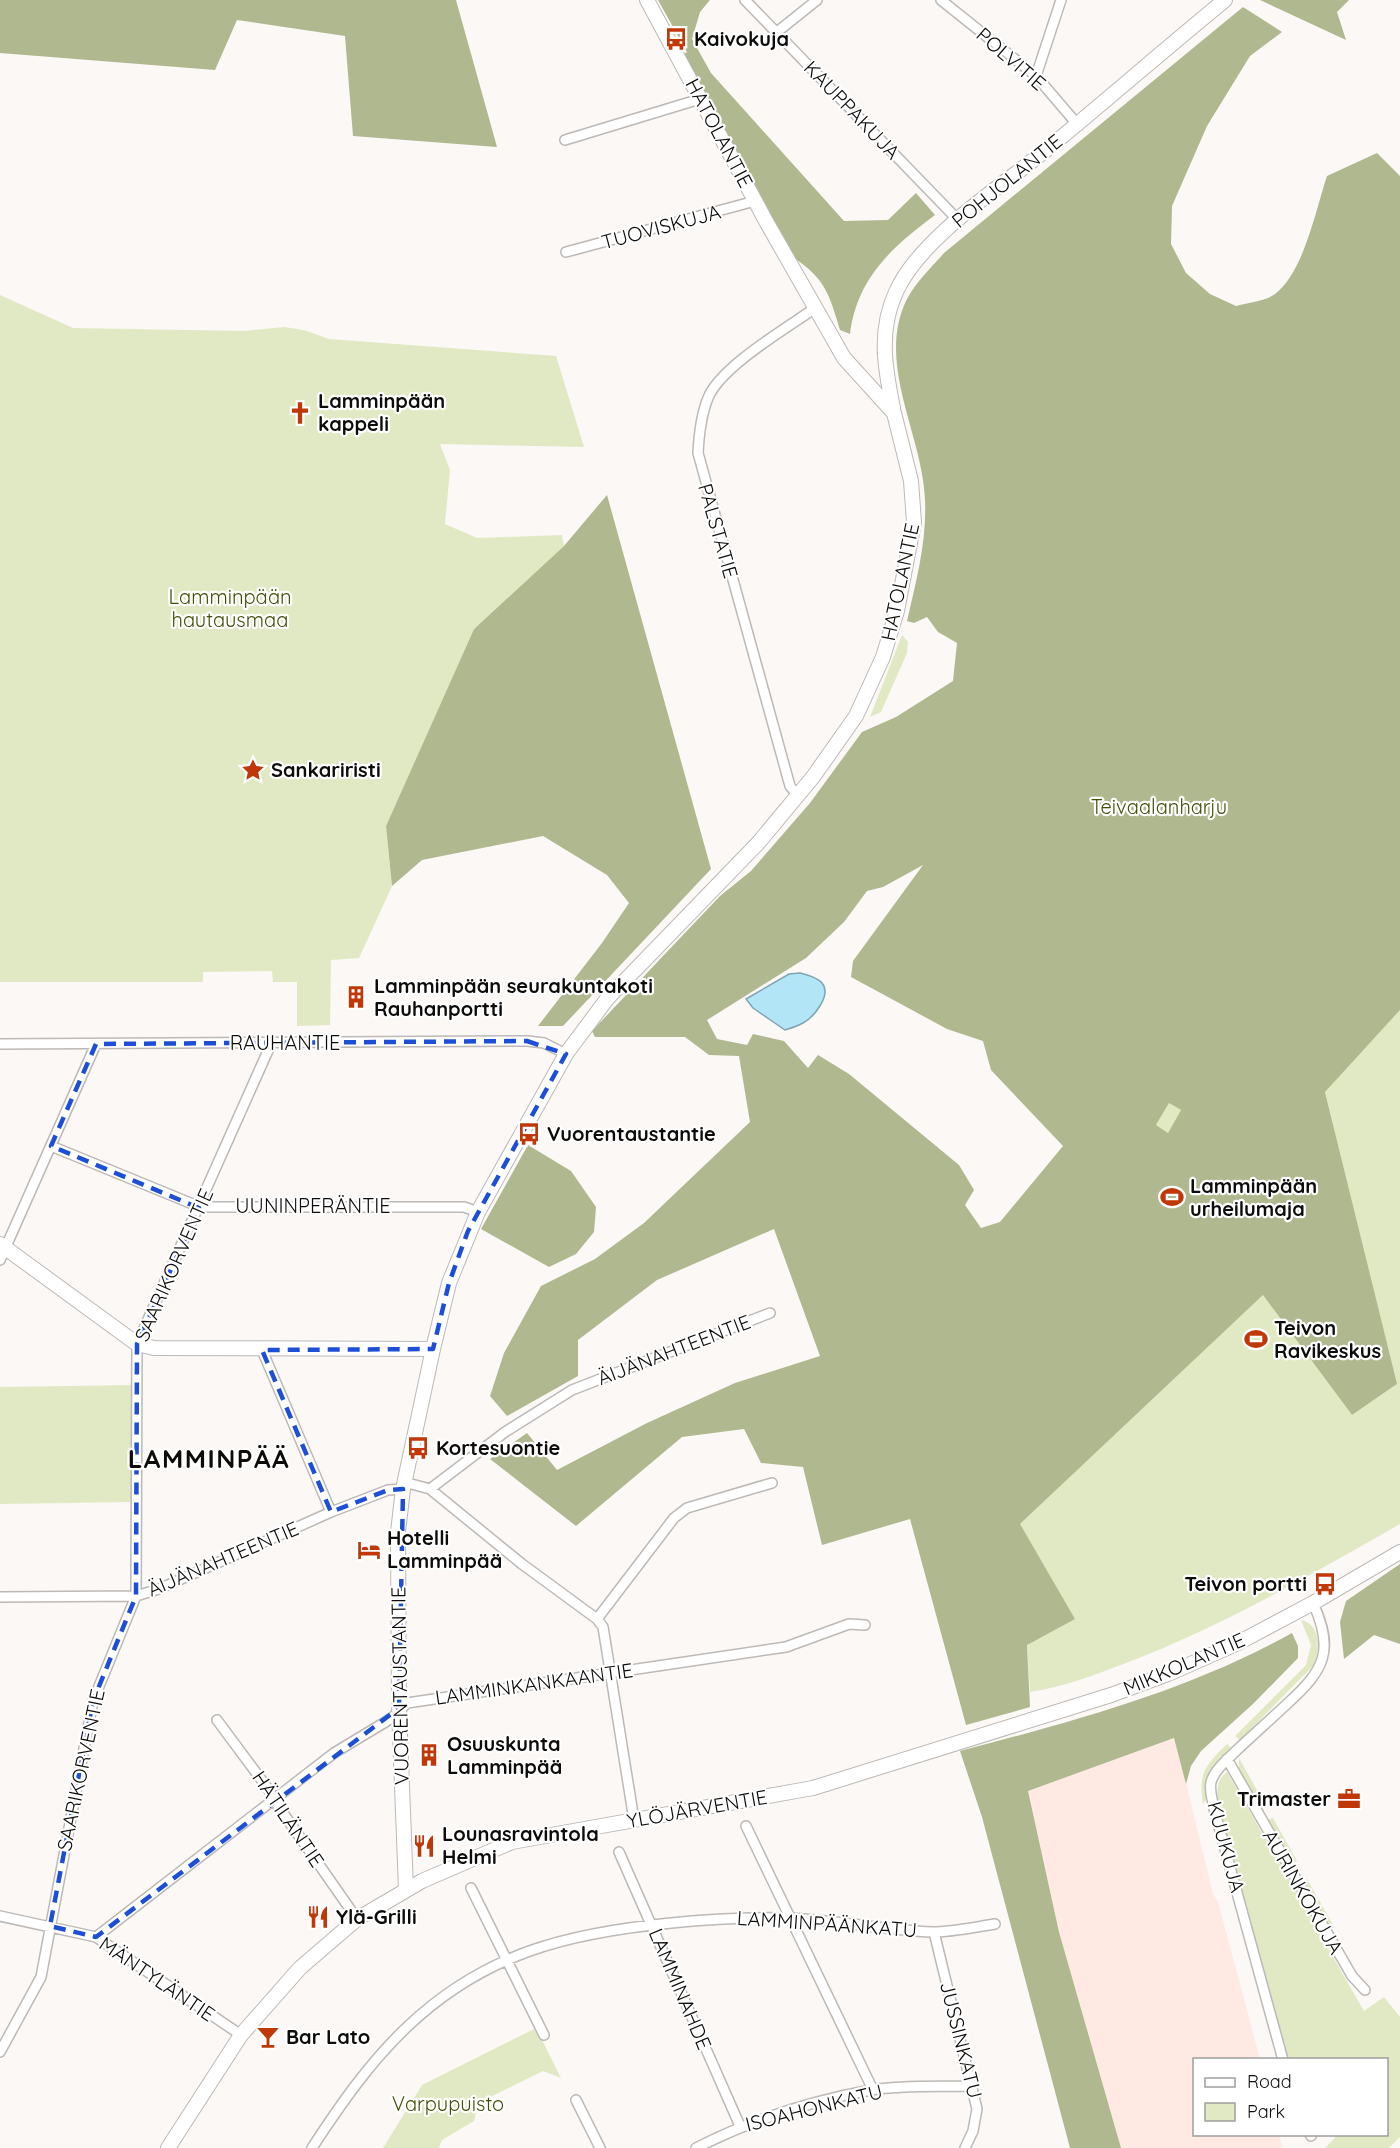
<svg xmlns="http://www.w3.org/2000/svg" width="1400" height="2148" viewBox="0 0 1400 2148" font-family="Quicksand,sans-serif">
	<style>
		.industrial { fill: #feeae2 }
		.green { fill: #e1e9c4 }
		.forest { fill: #b0b88f; fill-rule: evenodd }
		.water { fill: #b2e6f7; stroke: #80a5b0; stroke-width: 1.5 }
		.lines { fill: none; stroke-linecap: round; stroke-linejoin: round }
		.street-casing { stroke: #bcb9b6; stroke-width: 12 }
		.secondary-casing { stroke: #bcb9b6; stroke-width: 16 }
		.street { stroke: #fff; stroke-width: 9 }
		.secondary { stroke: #fff; stroke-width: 14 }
		.marked { fill: none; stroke: #1d4ed8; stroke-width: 4.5; stroke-dasharray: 12 8; stroke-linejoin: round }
		.labels { text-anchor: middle; stroke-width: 4.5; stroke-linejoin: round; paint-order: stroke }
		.poi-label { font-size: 20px; font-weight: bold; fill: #0d0c0b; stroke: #fff; text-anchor: start }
		.street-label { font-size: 20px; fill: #0d0c0b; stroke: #fff }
		.park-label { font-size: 20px; fill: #454e09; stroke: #fff }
		.district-label { font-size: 26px; font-weight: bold; letter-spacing: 1.5px; fill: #0d0c0b; stroke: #fff }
	</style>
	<rect width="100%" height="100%" fill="#fbf8f5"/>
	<path class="industrial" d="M1175,1738L1213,1894L1218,1902L1260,2059L1194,2060V2134L1279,2135L1282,2148H1121L1059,1932L1028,1791Z"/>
	<path class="green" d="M0,295L73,328L244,331L284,327L304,330L329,339L556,356L584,447L440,444L450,470L445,524L477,538L562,535L564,546L474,629L386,826L392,886L359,958L331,960L330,1025L297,1026V982H273L272,971L203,972V982H0Z
		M902,635L908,642L907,653L881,712L870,717Z
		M1400,1010V1524C1311,1575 1222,1626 1126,1663C1094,1675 1064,1687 1030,1692L1020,1524L1263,1295L1352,1415L1396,1385L1325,1091Z
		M1169,1103L1181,1110L1168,1133L1156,1125Z
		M132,1385V1502L0,1504V1387Z
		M1301,1620C1321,1624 1320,1649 1314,1665L1240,1740L1235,1736L1306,1665L1311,1645Z
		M1227,1744L1231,1748L1207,1777V1798L1203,1804C1198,1772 1205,1766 1227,1744Z
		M1239,1758L1262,1799L1258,1802L1239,1769Z
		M1227,1772L1364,2011L1384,1997L1400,2017V2137L1389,2148H1325L1335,2138L1333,2135L1386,2134V2060L1288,2059L1222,1821C1219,1803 1211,1784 1227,1772Z
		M1273,1818L1297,1861L1292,1864L1267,1820Z
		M1307,1879L1332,1923L1327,1926L1302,1882Z
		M536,2028L561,2078L543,2071L478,2103L474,2121L442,2140L439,2148H383L422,2085Z"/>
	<path class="forest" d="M0,0H456L497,147L353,136L345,36L237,20L215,70L0,53Z
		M658,0H710L700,12L692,39L711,73L844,221L888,220L916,193L935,215C892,247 857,278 850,334L840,330C830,296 825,278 794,258L681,56L687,52Z
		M1260,0H1349L1337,12L1346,40Z
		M1243,7L1282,32L1250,56L1207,126L1172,206L1171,244L1186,273L1210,294L1236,306C1247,303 1266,301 1275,294C1304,272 1316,209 1327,176L1377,153L1400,176V1010L1325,1092L1397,1384L1352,1415L1263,1295L1020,1524L1075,1619L1027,1645L1030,1707L966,1725L910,1519L822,1545L803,1467L761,1463L744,1429L682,1437L576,1526L490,1459L527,1433L557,1470L647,1423L735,1383L820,1356L774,1229L657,1280L578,1340V1376L507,1416L490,1396L504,1353L541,1286L595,1259L644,1223L750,1122L739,1056L709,1055L685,1037H595L592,1031L720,896L751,871L810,803L862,732L896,717L953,681L957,643L938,632L927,617L914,623L907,621C916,582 927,541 925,500C923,435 875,363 907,299C916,282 931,268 944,253ZM923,865L853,961L851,977L947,1029L983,1041L991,1070L1063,1146L1000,1222L981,1228L965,1205L974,1190L959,1165L849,1074L818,1055L808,1068L784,1041L753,1034L747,1045L717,1039L707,1020L806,958L844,922L867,891L883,887ZM1169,1103L1181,1110L1168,1133L1156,1125Z
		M607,495L711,869L563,1026H538L602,943L629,903L607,875L543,836L422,860L392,886L386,826L474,629L564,546Z
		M528,1145L571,1171L596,1207L594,1232L576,1254L549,1267L481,1229Z
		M1400,1564V1644L1374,1635L1344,1659L1340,1622L1346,1601Z
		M1292,1633L1298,1646V1658L1254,1703L1201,1751L1191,1766L1186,1784L1174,1738L1028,1791L1059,1932L1121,2148H1070L982,1817L960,1751C1074,1721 1188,1691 1292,1633Z"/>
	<path class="water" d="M800,973C807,975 817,977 822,983C832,995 814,1017 803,1023C798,1026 791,1028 785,1030L753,1008L746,999L789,974Z"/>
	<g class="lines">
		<g class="street-casing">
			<path id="street" d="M745,0L958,220
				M941,0L1036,76L1077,124
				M777,32L817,0
				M1036,76L1061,0
				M565,140L700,99
				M566,252L755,201
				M798,796L790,786L698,453C699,434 701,415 708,398C720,367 787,328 815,308
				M0,1044L527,1041L544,1043L566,1054
				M51,1146L200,1207H464L478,1212
				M0,1260L96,1044
				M262,1350L331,1512
				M404,1482L430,1489L522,1564L597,1619L603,1627L634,1820
				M430,1489L505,1432L572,1390L770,1313
				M0,1597L136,1596L159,1589L331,1512L388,1490L403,1489
				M597,1619L674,1518L687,1508L772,1483
				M217,1720L269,1790L274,1800L357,1919
				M1227,1759L1352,1976L1365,1990
				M746,1826L873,2090
				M619,1852L740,2126
				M471,1888L544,2035
				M0,1916L96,1937L241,2035
				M934,1932L977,2109L973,2131L965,2148
				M96,1937L334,1753L392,1718L407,1703L786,1647L849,1624L865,1625
				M0,2052L41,1977L93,1701L136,1596L137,1344L271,1044
				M1283,2060L1214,1809C1213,1801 1209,1791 1211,1782C1215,1769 1228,1759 1237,1750C1254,1734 1271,1719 1288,1703C1324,1670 1335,1651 1313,1603
				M576,2100L600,2148
				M1310,2134L1311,2136
				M312,2148C340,2105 370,2062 407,2027C485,1953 568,1933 671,1923C710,1919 748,1917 788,1918C836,1920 884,1930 932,1932C953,1932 975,1927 995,1924
				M696,2148C751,2120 811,2101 871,2090C904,2085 940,2087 973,2086"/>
		</g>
		<g class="secondary-casing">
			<path id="secondary" d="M893,408C885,368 878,331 896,292C920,238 1001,187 1047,149C1107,100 1165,49 1225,0
				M0,1244L137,1344L154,1348L433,1349
				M406,1890L399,1708L398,1532L403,1489L433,1349L449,1283L478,1212L566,1054L607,999L759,842L813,777L856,716L883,657L897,611L914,522L911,481L894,413L844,358L767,223L647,0
				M168,2148L241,2035L300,1968L357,1919L422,1881L512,1842L813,1788L1111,1695L1168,1674L1236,1644L1313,1603L1400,1552"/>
		</g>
		<use href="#street" class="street"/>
		<use href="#secondary" class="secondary"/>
	</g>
	<path class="marked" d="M527,1041L566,1054L468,1231L449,1283L433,1349L262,1350L331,1512L388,1490L403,1489L399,1708L96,1937L50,1926L93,1701L136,1596L137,1344L199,1208L51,1146L96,1044Z"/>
	<defs>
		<g id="bus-bare" transform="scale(1.8)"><path d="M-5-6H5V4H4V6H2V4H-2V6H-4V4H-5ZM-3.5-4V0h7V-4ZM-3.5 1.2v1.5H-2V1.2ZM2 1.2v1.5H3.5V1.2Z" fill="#c03808" stroke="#fff" stroke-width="2.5" paint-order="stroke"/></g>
		<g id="church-bare" transform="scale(1.8)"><path d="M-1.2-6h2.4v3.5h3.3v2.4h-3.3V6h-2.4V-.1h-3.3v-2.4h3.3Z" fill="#c03808" stroke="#fff" stroke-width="2.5" paint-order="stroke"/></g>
		<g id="sight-bare" transform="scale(1.8)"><path d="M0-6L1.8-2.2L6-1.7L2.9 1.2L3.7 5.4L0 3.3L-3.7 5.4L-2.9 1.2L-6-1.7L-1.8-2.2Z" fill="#c03808" stroke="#fff" stroke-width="2.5" paint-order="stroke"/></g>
		<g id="building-bare" transform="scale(1.8)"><path d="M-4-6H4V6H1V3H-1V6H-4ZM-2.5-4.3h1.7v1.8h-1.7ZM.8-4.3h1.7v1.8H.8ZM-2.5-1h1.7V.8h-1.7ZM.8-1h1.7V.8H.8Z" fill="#c03808" stroke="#fff" stroke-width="2.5" paint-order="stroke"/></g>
		<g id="stadium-bare" transform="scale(1.8)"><path d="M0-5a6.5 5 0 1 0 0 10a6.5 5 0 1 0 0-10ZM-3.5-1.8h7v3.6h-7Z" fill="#c03808" stroke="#fff" stroke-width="2.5" paint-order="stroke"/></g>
		<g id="hotel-bare" transform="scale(1.8)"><path d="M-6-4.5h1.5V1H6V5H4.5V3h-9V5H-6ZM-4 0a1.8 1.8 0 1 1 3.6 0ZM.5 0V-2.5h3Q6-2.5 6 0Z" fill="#c03808" stroke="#fff" stroke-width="2.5" paint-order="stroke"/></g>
		<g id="office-bare" transform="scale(1.8)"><path d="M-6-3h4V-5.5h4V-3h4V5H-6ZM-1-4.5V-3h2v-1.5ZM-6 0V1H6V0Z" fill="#c03808" stroke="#fff" stroke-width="2.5" paint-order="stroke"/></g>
		<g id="restaurant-bare" transform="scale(1.8)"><path d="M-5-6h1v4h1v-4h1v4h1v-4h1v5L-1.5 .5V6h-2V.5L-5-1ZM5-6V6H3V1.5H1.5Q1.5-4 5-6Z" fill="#c03808" stroke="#fff" stroke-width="2.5" paint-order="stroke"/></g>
		<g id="bar-bare" transform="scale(1.8)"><path d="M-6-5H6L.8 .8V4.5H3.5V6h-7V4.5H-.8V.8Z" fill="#c03808" stroke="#fff" stroke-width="2.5" paint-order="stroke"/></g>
	</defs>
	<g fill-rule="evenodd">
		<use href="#bus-bare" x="676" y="39"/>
		<use href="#church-bare" x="300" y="413"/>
		<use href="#sight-bare" x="253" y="770"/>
		<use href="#building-bare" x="356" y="997"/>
		<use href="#bus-bare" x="529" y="1134"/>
		<use href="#stadium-bare" x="1172" y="1197"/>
		<use href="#stadium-bare" x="1256" y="1339"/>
		<use href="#bus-bare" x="418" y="1448"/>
		<use href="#hotel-bare" x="369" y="1550"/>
		<use href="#bus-bare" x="1325" y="1584"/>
		<use href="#building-bare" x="429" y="1755"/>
		<use href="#office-bare" x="1349" y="1799"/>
		<use href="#restaurant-bare" x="424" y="1846"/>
		<use href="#restaurant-bare" x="318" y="1917"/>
		<use href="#bar-bare" x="268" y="2037"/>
	</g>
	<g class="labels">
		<g class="poi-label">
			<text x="694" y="46">Kaivokuja</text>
			<text x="318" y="408">Lamminpään<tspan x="318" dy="23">kappeli</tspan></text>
			<text x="271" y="777">Sankariristi</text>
			<text x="374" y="993">Lamminpään seurakuntakoti<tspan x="374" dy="23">Rauhanportti</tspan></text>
			<text x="547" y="1141">Vuorentaustantie</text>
			<text x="1190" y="1193">Lamminpään<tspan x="1190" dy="23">urheilumaja</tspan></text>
			<text x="1274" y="1335">Teivon<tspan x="1274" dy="23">Ravikeskus</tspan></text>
			<text x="436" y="1455">Kortesuontie</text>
			<text x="387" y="1545">Hotelli<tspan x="387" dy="23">Lamminpää</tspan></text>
			<text x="1307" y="1591" text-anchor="end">Teivon portti</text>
			<text x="447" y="1751">Osuuskunta<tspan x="447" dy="23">Lamminpää</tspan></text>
			<text x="1331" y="1806" text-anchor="end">Trimaster</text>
			<text x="442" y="1841">Lounasravintola<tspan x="442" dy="23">Helmi</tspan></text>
			<text x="336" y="1924">Ylä-Grilli</text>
			<text x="286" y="2044">Bar Lato</text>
		</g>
		<g class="street-label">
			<text transform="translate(1011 59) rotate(41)" y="7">POLVITIE</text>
			<text transform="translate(852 110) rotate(46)" y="7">KAUPPAKUJA</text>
			<text transform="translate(719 133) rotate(62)" y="7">HATOLANTIE</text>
			<text transform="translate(1007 181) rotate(-39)" y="7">POHJOLANTIE</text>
			<text transform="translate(661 227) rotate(-15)" y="7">TUOVISKUJA</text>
			<text transform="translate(718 531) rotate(74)" y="7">PALSTATIE</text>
			<text transform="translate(900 582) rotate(-78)" y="7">HATOLANTIE</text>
			<text x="285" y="1050">RAUHANTIE</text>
			<text x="313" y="1213">UUNINPERÄNTIE</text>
			<text transform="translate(174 1265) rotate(-66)" y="7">SAARIKORVENTIE</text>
			<text transform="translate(674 1350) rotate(-21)" y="7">ÄIJÄNAHTEENTIE</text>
			<text transform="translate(223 1559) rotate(-23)" y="7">ÄIJÄNAHTEENTIE</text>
			<text transform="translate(1184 1664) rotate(-23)" y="7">MIKKOLANTIE</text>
			<text transform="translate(534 1684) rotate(-8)" y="7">LAMMINKANKAANTIE</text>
			<text transform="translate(400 1686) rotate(-91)" y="7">VUORENTAUSTANTIE</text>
			<text transform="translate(81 1770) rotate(-78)" y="7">SAARIKORVENTIE</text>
			<text transform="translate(697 1809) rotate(-10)" y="7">YLÖJÄRVENTIE</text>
			<text transform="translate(288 1819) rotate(56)" y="7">HÄTILÄNTIE</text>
			<text transform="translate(1226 1847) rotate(75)" y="7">KUUKUJA</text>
			<text transform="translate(1303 1892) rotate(60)" y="7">AURINKOKUJA</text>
			<text transform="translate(827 1924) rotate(4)" y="7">LAMMINPÄÄNKATU</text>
			<text transform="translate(157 1979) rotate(34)" y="7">MÄNTYLÄNTIE</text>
			<text transform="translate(680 1989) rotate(67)" y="7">LAMMINAHDE</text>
			<text transform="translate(961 2040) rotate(76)" y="7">JUSSINKATU</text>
			<text transform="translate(814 2108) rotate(-14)" y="7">ISOAHONKATU</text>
		</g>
		<g class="park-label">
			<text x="230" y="604">Lamminpään<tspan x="230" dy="23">hautausmaa</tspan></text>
			<text x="1159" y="814">Teivaalanharju</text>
			<text x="448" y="2111">Varpupuisto</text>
		</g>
		<g class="district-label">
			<text x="209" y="1468">LAMMINPÄÄ</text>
		</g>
	</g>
	<rect x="1193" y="2058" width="195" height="78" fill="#ffffff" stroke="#9e9e9d" stroke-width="1.5"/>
	<rect x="1205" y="2078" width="30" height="9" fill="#ffffff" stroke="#9e9e9d" stroke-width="1.5"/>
	<text x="1247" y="2088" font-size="18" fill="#0d0c0b">Road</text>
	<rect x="1205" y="2103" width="30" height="18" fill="#e1e9c4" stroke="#9e9e9d" stroke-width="1.5"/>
	<text x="1247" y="2118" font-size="18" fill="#0d0c0b">Park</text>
</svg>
